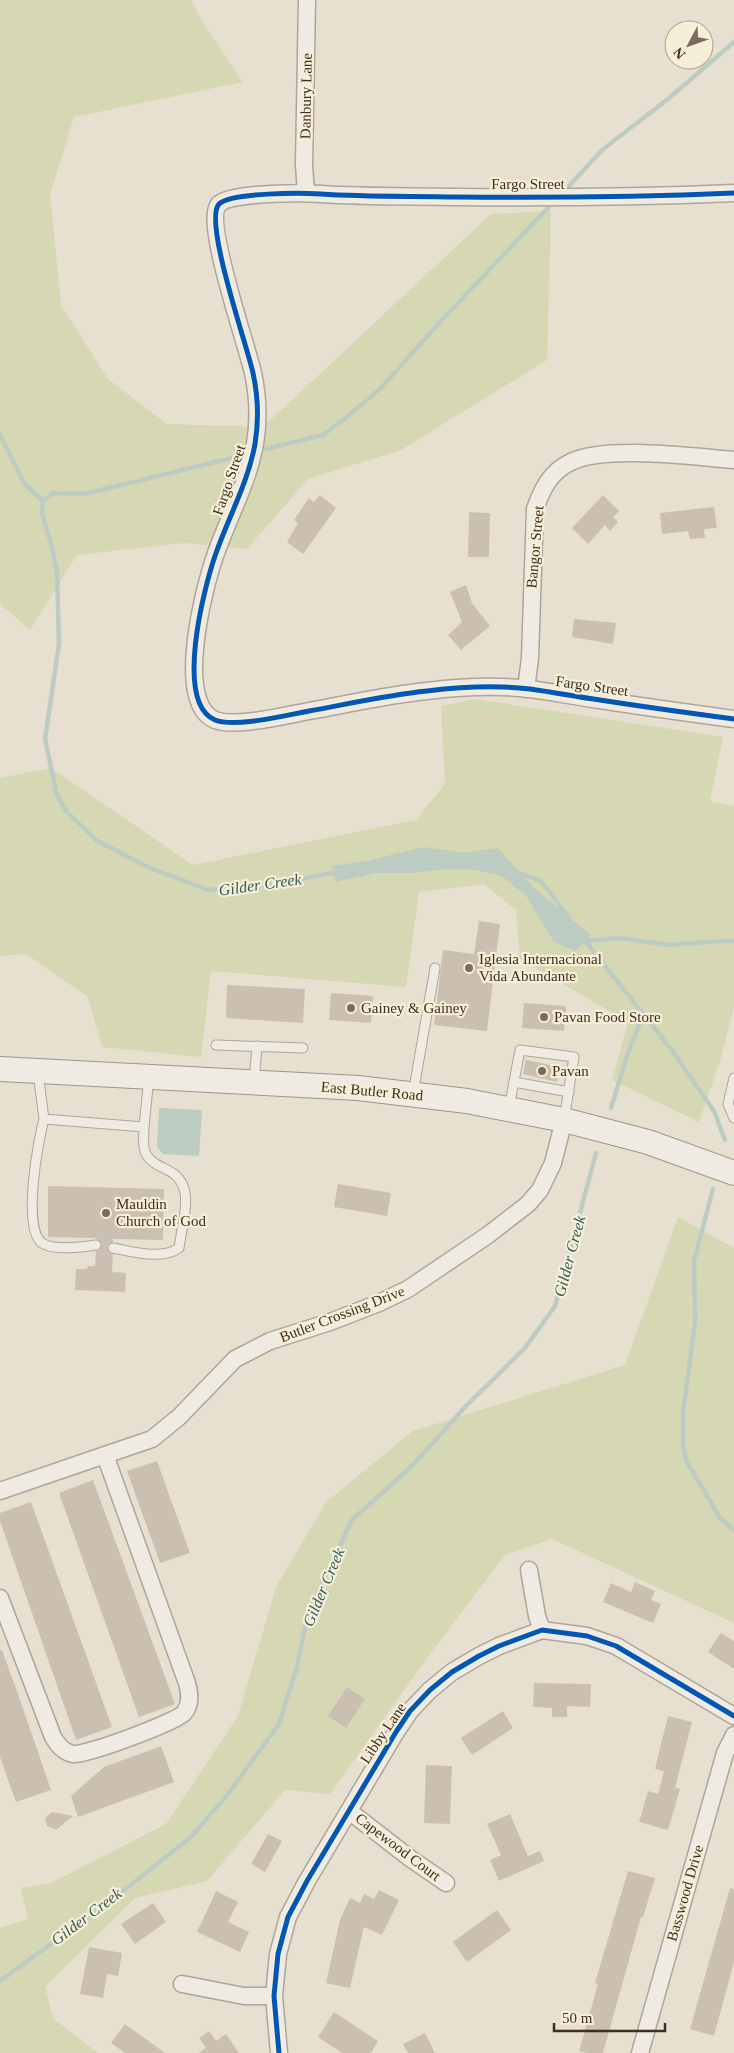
<svg xmlns="http://www.w3.org/2000/svg" width="734" height="2053" viewBox="0 0 734 2053" font-family="'Times New Roman',serif">
	<style>
		.green { fill: #d6d7b3 }
		.water { fill: #bcccc2 }
		.lines { fill: none; stroke-linecap: round; stroke-linejoin: round }
		.stream { stroke: #bcccc2; stroke-width: 4.5 }
		.building { fill: #cbbfb2 }
		.lane-casing { stroke: #ada599; stroke-width: 11 }
		.street-casing { stroke: #ada599; stroke-width: 19 }
		.secondary-casing { stroke: #9c958a; stroke-width: 26 }
		.lane { stroke: #efebe3; stroke-width: 9 }
		.street { stroke: #efebe3; stroke-width: 16 }
		.secondary { stroke: #efebe3; stroke-width: 24 }
		.cycleway-casing { stroke: #f7eed8; stroke-width: 8 }
		.cycleway { stroke: #0057b8; stroke-width: 5 }
		.poi-dot { fill: #786c5e; stroke: #f7eed8; stroke-width: 2 }
		.labels { text-anchor: middle; stroke-width: 4.5; stroke-linejoin: round; paint-order: stroke }
		.street-label { font-size: 15px; fill: #3d2e20; stroke: #f7eed8 }
		.poi-label { font-size: 15px; fill: #3d2e20; stroke: #f7eed8; text-anchor: start }
		.water-label { font-size: 16px; font-style: italic; fill: #2f5d5a; stroke: #f7eed8 }
	</style>
	<rect width="100%" height="100%" fill="#e7e0d1"/>
	<path class="green" d="M0,0H191L204,24L243,82L74,117L50,195L61,305L108,379L167,424L263,427L491,214L551,211L547,360L401,450L308,479L247,549L184,543L77,555L30,630L0,604Z
		M475,699L723,737L710,801L734,806V1007L721,1058L699,1122L612,1080L628,1022L520,959L516,910L484,884L419,892L406,987L211,971L201,1057L102,1047L88,997L26,954L0,956V778L51,768L193,865L416,820L445,784L441,706Z
		M678,1217L734,1248V1623L552,1539L505,1555L427,1658L330,1794L285,1790L207,1881L135,1898L45,1987L53,2018L98,2053H0V1928L28,1919L21,1888L51,1883L166,1824L238,1716L276,1587L326,1502L413,1431L625,1365Z"/>
	<path class="water" d="M424,847L464,853L498,848L535,889L591,935L575,951L554,942L527,897L502,876L474,870L446,869L414,873H376L336,882L332,866L366,861Z
		M159,1108L202,1110L199,1156L163,1154L157,1147Z"/>
	<g class="lines">
		<path class="stream" d="M569,186L602,150L668,99L734,42
			M0,435L24,483L43,501
			M266,449L323,435L348,416L382,387L439,323L548,208
			M43,501L42,513L50,540L57,570L59,644L45,739L57,795L67,812L97,841L150,868L209,890L265,885L339,872
			M43,501L53,493L84,494L240,456
			M516,872L541,881L570,919
			M583,938L671,1049L714,1111L725,1140
			M586,941L620,938L668,945L719,941H734
			M611,1108L627,1056L643,1015
			M713,1189L694,1261L695,1322L683,1413V1445L687,1462L720,1518L734,1530
			M0,1981L118,1895L191,1837L228,1794L279,1724L296,1670L308,1614L352,1520L413,1465L465,1407L525,1348L555,1306L596,1153"/>
	</g>
	<path class="building" d="M320,495L336,508L303,554L287,542L298,523L294,520L309,498L314,502Z
		M603,495L619,511L613,517L618,522L610,531L605,525L588,544L572,528Z
		M714,507L717,528L704,529L705,538L690,539L688,531L662,534L660,513Z
		M469,512L490,513L489,557H468Z
		M466,585L472,603L490,626L461,650L448,635L462,622L450,592Z
		M574,619L616,623L613,644L572,637Z
		M479,921L500,924L487,1031L434,1025L443,950L474,954Z
		M227,985L305,989L303,1023L226,1018Z
		M331,993L373,996L371,1023L329,1020Z
		M524,1003L566,1006L564,1031L522,1028Z
		M526,1060L560,1067L557,1082L523,1074Z
		M338,1184L391,1193L387,1216L334,1207Z
		M48,1186L164,1189L163,1240L113,1239V1242L107,1246L109,1252L113,1254L112,1272L126,1273L125,1292L75,1290L76,1269H87L88,1266H95L96,1251L100,1250L102,1244L96,1238L48,1237Z
		M157,1461L190,1553L160,1563L127,1471Z
		M93,1480L175,1704L139,1717L59,1493Z
		M31,1502L112,1727L76,1740L0,1521V1513Z
		M635,1582L655,1591L651,1600L661,1604L653,1623L603,1602L611,1583L631,1592Z
		M721,1633L734,1641V1669L708,1652Z
		M0,1650H2L18,1694L51,1790L16,1802L0,1757Z
		M534,1683L591,1684L590,1707L567,1706V1717H552V1708L533,1707Z
		M347,1687L365,1699L346,1728L328,1716Z
		M503,1711L513,1728L472,1755L461,1738Z
		M668,1716L692,1722L675,1788L680,1789L668,1830L639,1822L648,1791L658,1794L664,1771L655,1769Z
		M161,1746L174,1782L78,1817L71,1796L104,1767Z
		M426,1765L452,1766L450,1824L424,1823Z
		M52,1812L73,1816L56,1830L47,1826L45,1818Z
		M510,1814L528,1856L540,1851L544,1861L499,1881L490,1860L501,1855L487,1824Z
		M268,1834L282,1841L265,1872L251,1864Z
		M628,1871L655,1878L643,1917H641L603,2053H587L579,2051L598,1984L595,1983Z
		M730,1888L734,1889V1962L714,2036L690,2029Z
		M379,1890L399,1900L382,1935L364,1927L350,1988L326,1983L340,1920L350,1898L360,1903L364,1894L374,1899Z
		M216,1891L238,1902L228,1922L249,1932L240,1952L197,1932Z
		M153,1903L166,1922L135,1944L121,1924Z
		M497,1910L511,1930L467,1962L453,1942Z
		M89,1947L122,1953L118,1976L107,1974L103,1998L80,1994Z
		M334,2012L378,2041L371,2053H342L318,2037Z
		M125,2024L165,2053H125L111,2043Z
		M209,2031L216,2041L226,2034L239,2053H199L206,2048L199,2038Z
		M425,2033L435,2053H408L403,2044Z"/>
	<g class="lines">
		<g class="lane-casing">
			<path id="lane" d="M216,1045L303,1048
				M38,1073L44,1119L144,1127L149,1077
				M734,1078L728,1104L734,1118
				M254,1082L257,1046
				M514,1082L569,1092
				M413,1094L435,968
				M509,1108L520,1050L574,1057L564,1120
				M44,1119C38,1141 22,1228 42,1243C54,1251 82,1247 96,1245
				M113,1248C133,1252 162,1260 179,1248C181,1231 190,1201 183,1186C176,1167 155,1170 146,1154C142,1147 144,1135 144,1127"/>
		</g>
		<g class="street-casing">
			<path id="street" d="M306,193L304,165L307,0
				M734,193C641,197 549,198 456,197C411,196 366,197 321,194C303,193 231,192 219,204C203,221 247,345 253,373C258,396 259,420 255,444C248,483 228,518 215,556C204,588 174,703 215,720C235,728 287,715 309,711C348,704 387,695 427,691C460,687 496,685 530,689C553,692 577,697 600,700C645,707 689,713 734,719
				M526,689L530,658L535,509C542,489 551,471 571,462C606,445 694,457 734,460
				M105,1455L152,1439L179,1417L235,1359L270,1341L330,1322L379,1303L408,1289L488,1235L528,1204L540,1190L553,1163L564,1120
				M0,1491L105,1455L187,1683C190,1694 191,1704 184,1713C176,1722 85,1756 73,1754C63,1752 58,1745 53,1737L0,1598
				M529,1570L537,1616L542,1630
				M349,1811L411,1859L446,1883
				M182,1984L244,1996H274
				M279,2053L274,1996L278,1954L288,1917L307,1881L396,1732L410,1711L430,1690L452,1672L479,1656L499,1646L542,1630L587,1636L616,1646L734,1716
				M640,2053L725,1753L734,1735"/>
		</g>
		<g class="secondary-casing">
			<path id="secondary" d="M0,1069L358,1088L467,1101L564,1120L648,1142L734,1173"/>
		</g>
		<use href="#lane" class="lane"/>
		<use href="#street" class="street"/>
		<use href="#secondary" class="secondary"/>
		<g class="cycleway-casing">
			<path id="cycleway" d="M734,193C641,197 549,198 456,197C411,196 366,197 321,194C303,193 231,192 219,204C203,221 247,345 253,373C258,396 259,420 255,444C248,483 228,518 215,556C204,588 174,703 215,720C235,728 287,715 309,711C348,704 387,695 427,691C460,687 496,685 530,689C553,692 577,697 600,700C645,707 689,713 734,719
				M279,2053L274,1996L278,1954L288,1917L307,1881L396,1732L410,1711L430,1690L452,1672L479,1656L499,1646L542,1630L587,1636L616,1646L734,1716"/>
		</g>
		<use href="#cycleway" class="cycleway"/>
	</g>
	<g class="poi-dot">
		<circle cx="469" cy="968" r="5"/>
		<circle cx="351" cy="1008" r="5"/>
		<circle cx="544" cy="1017" r="5"/>
		<circle cx="542" cy="1071" r="5"/>
		<circle cx="106" cy="1213" r="5"/>
	</g>
	<g class="labels">
		<g class="street-label">
			<text transform="translate(306 96) rotate(-89)" y="5">Danbury Lane</text>
			<text x="528" y="189">Fargo Street</text>
			<text transform="translate(229 480) rotate(-71)" y="5">Fargo Street</text>
			<text transform="translate(535 547) rotate(-85)" y="5">Bangor Street</text>
			<text transform="translate(592 686) rotate(8)" y="5">Fargo Street</text>
			<text transform="translate(372 1091) rotate(5)" y="5">East Butler Road</text>
			<text transform="translate(342 1314) rotate(-21)" y="5">Butler Crossing Drive</text>
			<text transform="translate(383 1733) rotate(-56)" y="5">Libby Lane</text>
			<text transform="translate(398 1847) rotate(37)" y="5">Capewood Court</text>
			<text transform="translate(685 1893) rotate(-74)" y="5">Basswood Drive</text>
		</g>
		<g class="poi-label">
			<text x="479" y="964">Iglesia Internacional<tspan x="479" dy="17">Vida Abundante</tspan></text>
			<text x="361" y="1013">Gainey &amp; Gainey</text>
			<text x="554" y="1022">Pavan Food Store</text>
			<text x="552" y="1076">Pavan</text>
			<text x="116" y="1209">Mauldin<tspan x="116" dy="17">Church of God</tspan></text>
		</g>
		<g class="water-label">
			<text transform="translate(260 884) rotate(-8)" y="6">Gilder Creek</text>
			<text transform="translate(569 1256) rotate(-75)" y="6">Gilder Creek</text>
			<text transform="translate(323 1587) rotate(-67)" y="6">Gilder Creek</text>
			<text transform="translate(86 1916) rotate(-37)" y="6">Gilder Creek</text>
		</g>
	</g>
	<g transform="translate(689 45) rotate(229)"><circle r="24" fill="#f7eed8" stroke="#ada18e"/>
	<path d="M0-4L9 19L0 12L-9 19Z" fill="#786c5e"/>
	<text y="-8" font-size="14" font-weight="bold" text-anchor="middle" fill="#3d2e20">N</text>
	</g>
	<path d="M554 2023v8h111v-8" fill="none" stroke="#3d2e20" stroke-width="2.5"/>
	<text x="562" y="2023" font-size="15" fill="#3d2e20" stroke="#f7eed8" stroke-width="4" paint-order="stroke">50 m</text>
</svg>
